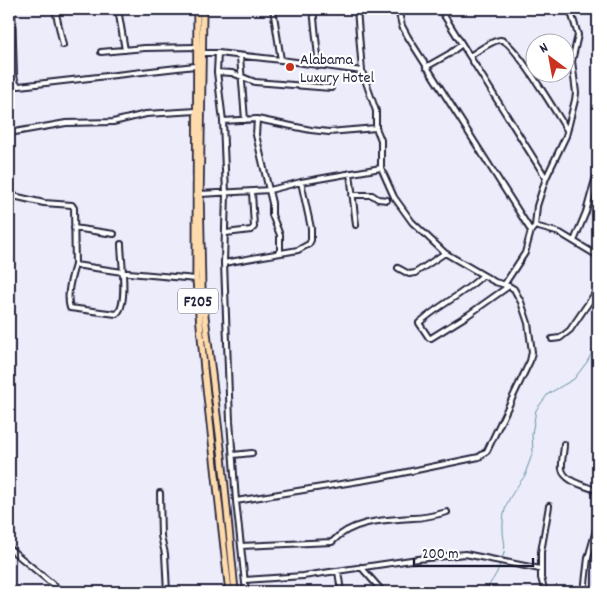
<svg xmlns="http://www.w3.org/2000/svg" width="607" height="601" viewBox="0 0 607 601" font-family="Dekko,sans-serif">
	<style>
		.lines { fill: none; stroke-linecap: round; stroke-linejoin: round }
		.stream { stroke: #6293a0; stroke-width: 1 }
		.street-casing { stroke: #22223b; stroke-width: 8 }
		.primary-casing { stroke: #22223b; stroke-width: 9 }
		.street { stroke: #fff; stroke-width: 4 }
		.primary { stroke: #fedbac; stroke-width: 5.5 }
		.poi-dot { fill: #c8321e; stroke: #fff; stroke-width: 2 }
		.labels { text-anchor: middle; stroke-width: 4.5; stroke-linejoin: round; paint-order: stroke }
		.shield { fill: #fff; stroke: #646476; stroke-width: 1 }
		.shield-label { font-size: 15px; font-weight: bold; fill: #22223b }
		.poi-label { font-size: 16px; fill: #22223b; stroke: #fff; text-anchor: start }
	</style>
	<rect width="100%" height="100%" fill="#edecfb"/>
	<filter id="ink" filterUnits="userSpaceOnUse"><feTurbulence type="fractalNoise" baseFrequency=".02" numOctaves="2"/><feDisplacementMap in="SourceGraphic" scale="10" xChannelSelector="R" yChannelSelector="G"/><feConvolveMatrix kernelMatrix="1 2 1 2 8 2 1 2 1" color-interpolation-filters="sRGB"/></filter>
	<g filter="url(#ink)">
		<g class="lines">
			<path class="stream" d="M487,592C488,584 494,579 497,572C499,566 502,559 504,553C506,542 503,540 503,530C502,504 512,494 526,474V471L533,452L532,434L536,410L548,394L574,379L587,362L598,341"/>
			<g class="street-casing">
				<path id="street" d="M12,9L14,76L16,84L19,86L195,66
					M55,9L63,45
					M118,9L125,50
					M273,9L281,60
					M313,9L319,66
					M398,9L402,26L408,37L531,231
					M440,9L546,178
					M101,52L145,48L196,47
					M202,53H218L217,72L223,121L226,194L224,263L230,421L236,501L246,592
					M218,53L281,60L362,71
					M470,56C476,52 494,39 501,40C514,41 558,116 567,130
					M240,57L245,120
					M426,67L449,54L462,44
					M217,72L232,73L255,82L331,88
					M9,85L16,84
					M257,119L256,135L272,203V215L280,235V253
					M223,121L257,119L311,130L329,132L376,128
					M9,133L66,123L113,122L146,114L197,111
					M350,173L356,225
					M200,194L270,190L301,182L381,168
					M9,195L44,203L72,205L74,208L75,265L129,273L196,279
					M352,195H372L378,199L387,200
					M535,226L560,233L598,256
					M74,228L114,234
					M226,233L251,230L254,227L252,192
					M574,241L586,212L594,183L598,172
					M224,263L298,250L309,244L311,240V228L301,182
					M75,265C71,278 66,295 70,308L116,314C129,307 121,258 121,244
					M398,268L409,274L415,273L445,253
					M483,275C464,294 439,305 419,323L429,338H431L468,315L509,286
					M504,285L525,253L531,231L535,226L537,206L546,178L566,136L575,100L576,93L572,61L578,35L570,9
					M552,339L560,338L570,330L598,289
					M564,444C564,452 561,461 562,469C564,482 587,486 598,491
					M233,455L252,453
					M160,493L161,536L165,554L167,592
					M236,501L378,478L479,457L487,451L530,361L532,352L528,323L521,302L514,289L509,286L495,282L445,253L412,222L394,197L381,168V140L376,128V111L362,71L357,9
					M241,546L332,542C352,520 385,520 413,518C424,518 436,515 447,512
					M9,548L62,592
					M361,567L383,592
					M338,571L341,592
					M245,580L303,576L418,559L465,554L540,569
					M545,592L541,578V552L549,506
					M584,592L588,558L598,523"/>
			</g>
			<g class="primary-casing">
				<path id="primary" d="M197,9L196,279L204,369L229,592
					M203,9L200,194L202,292L222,457L235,592"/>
			</g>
			<use href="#street" class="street"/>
			<use href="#primary" class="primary"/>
		</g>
	</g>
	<circle class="poi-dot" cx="290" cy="67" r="5"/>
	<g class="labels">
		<rect class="shield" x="178" y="288.5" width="40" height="25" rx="4"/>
		<g class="shield-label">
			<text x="198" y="306">F205</text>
		</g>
		<g class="poi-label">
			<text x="300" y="64">Alabama<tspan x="300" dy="18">Luxury Hotel</tspan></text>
		</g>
	</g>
	<rect width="607" height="601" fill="none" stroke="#fff" stroke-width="30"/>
	<rect x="15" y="15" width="577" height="571" fill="none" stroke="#22223b" stroke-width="2" filter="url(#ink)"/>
	<g transform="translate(550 58) rotate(328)"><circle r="24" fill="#ffffff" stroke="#a7a7b1"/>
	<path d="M0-4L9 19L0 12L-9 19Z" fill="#c8321e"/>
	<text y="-8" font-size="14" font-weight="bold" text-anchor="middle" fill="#22223b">N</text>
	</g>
	<path d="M414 558v8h119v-8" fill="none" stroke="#22223b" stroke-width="2.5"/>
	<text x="422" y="558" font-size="15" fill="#22223b" stroke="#ffffff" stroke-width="4" paint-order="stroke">200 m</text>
</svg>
